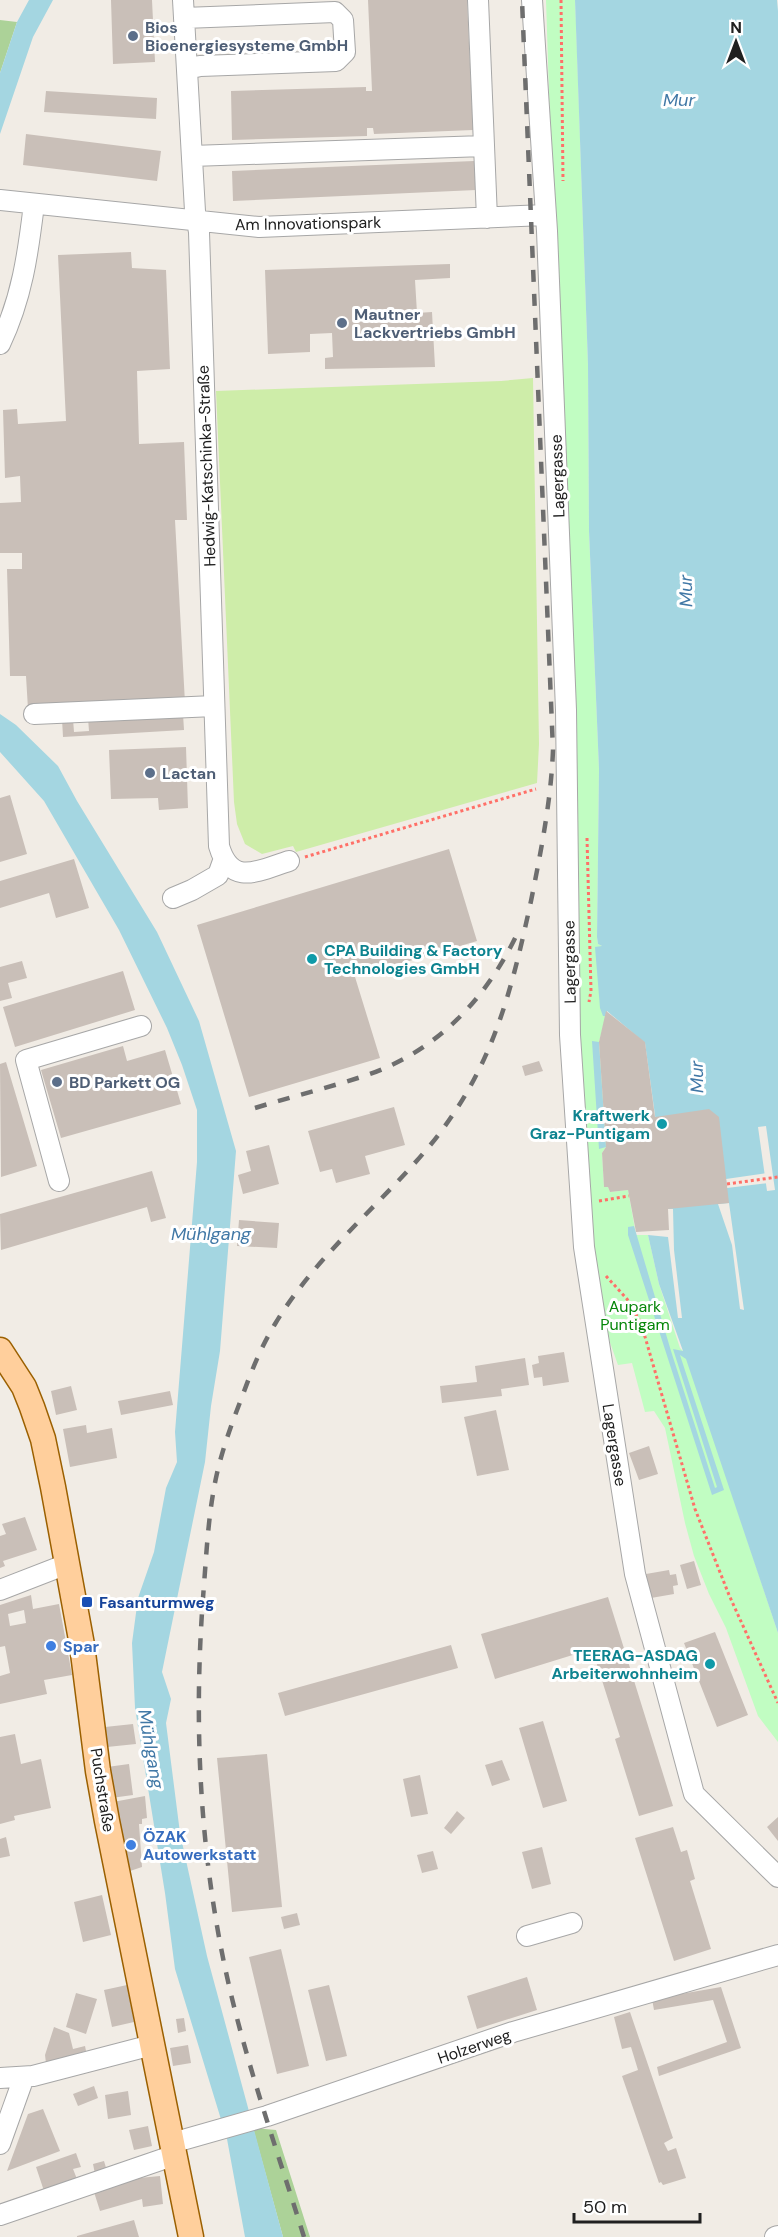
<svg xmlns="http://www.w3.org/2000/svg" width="778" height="2237" viewBox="0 0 778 2237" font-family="'DM Sans',sans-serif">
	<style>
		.grass { fill: #ceeda9 }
		.forest { fill: #acd298 }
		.park { fill: #c1fdc2 }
		.water { fill: #a4d6e1; fill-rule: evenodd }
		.pier { fill: #f1ece5 }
		.building { fill: #c9bfb8; fill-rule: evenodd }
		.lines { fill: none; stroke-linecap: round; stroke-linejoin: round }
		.minor-casing { stroke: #a7a7a7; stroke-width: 22 }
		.major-casing { stroke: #9b6000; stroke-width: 27 }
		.path { stroke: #ff7068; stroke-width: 3; stroke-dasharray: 3 3; stroke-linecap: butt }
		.minor { stroke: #fff; stroke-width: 20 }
		.major { stroke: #ffcf9c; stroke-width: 24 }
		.rail { stroke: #6e6e6e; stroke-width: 4.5; stroke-dasharray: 12 12; stroke-linecap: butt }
		.service-dot { fill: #5c6f8a; stroke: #fff; stroke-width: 2 }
		.culture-dot { fill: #0f9aa8; stroke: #fff; stroke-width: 2 }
		.transit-dot { fill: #1a4fb4; stroke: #fff; stroke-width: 2 }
		.shop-dot { fill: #3f7fe0; stroke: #fff; stroke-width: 2 }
		.labels { text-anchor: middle; stroke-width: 6; stroke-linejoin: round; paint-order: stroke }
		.service-label { font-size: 16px; font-weight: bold; fill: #4e5e75; stroke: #fff; text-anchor: start }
		.street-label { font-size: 16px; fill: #202020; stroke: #fff }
		.culture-label { font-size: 16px; font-weight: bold; fill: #0d838f; stroke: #fff; text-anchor: end }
		.park-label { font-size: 16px; fill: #058609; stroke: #fff }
		.transit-label { font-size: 16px; font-weight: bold; fill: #164399; stroke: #fff; text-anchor: start }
		.shop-label { font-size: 16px; font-weight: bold; fill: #366cbe; stroke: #fff; text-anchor: start }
		.water-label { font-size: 18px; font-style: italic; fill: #4178a6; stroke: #fff }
	</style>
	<rect width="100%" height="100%" fill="#f1ece5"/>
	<path class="grass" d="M533,378L539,744L537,783L296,852L293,846L262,854L245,844L237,824L234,802L216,391L501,381Z"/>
	<path class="forest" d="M0,20L17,22L0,73Z
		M253,2128L276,2130L310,2237H283Z"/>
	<path class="park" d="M546,0H575L576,23L588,365L589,531L599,769L597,937L598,944L602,946L607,1011L599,1042L606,1147L602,1153L604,1187H608L610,1192L628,1190L636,1235H648L659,1284L680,1348L686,1354L778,1633V1742L758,1716L726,1628L709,1594L694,1556L685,1523L665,1428L654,1411L645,1412L632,1363L618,1365L601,1317L590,1245L578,995Z"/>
	<path class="water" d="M29,0H53L33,37L0,134V73L17,22Z
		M575,0H777L778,11V1633L686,1359L680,1355L724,1490L712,1495L628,1235V1227L634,1226L671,1351L715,1488L717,1487L673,1349L683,1351L659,1284L648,1235L668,1237L678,1318H682L674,1250L673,1209H668L645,1043L607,1011L605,1016H603L600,1008L595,947L602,946L598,944L597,937L599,769L589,531L588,365ZM766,1126L775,1190L767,1191L758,1127ZM729,1203L744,1310L740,1309L732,1245L718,1204Z
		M0,714L16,725L58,766L77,801L157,932L199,1021L236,1151L220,1351L211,1406L205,1462L162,1672L171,1699L166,1723L180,1833L207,1956L283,2237H245L227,2139L175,1969L165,1893L135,1708L132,1643L138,1598L154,1552L166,1488L177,1462L175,1432L197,1162V1110L182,1065L167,1028L119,930L44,801L0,752Z
		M592,1041L599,1042L606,1147L599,1149Z"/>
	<path class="pier" d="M767,1173L769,1183L727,1188L726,1179Z"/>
	<path class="building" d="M111,0H152L155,62L113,64Z
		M368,0H467L473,130L374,134L373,128H367V136L232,140L231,91L366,87V91H372Z
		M46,91L157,98L156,119L44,112Z
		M26,134L161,151L157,181L23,165Z
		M474,161L476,190L233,201L232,171Z
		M131,252L132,268L166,270L170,369L137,371L139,444L184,442L187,520H175L185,703L28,709L26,676H10L7,569H22V553H0V503L21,502L20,476L5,478L3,410L17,409L18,424L66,421L58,255Z
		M450,264V278L415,280L417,313L432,312L435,367L325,369V358L333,357L332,333L310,334V352L268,354L265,270Z
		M183,714L184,730L63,737L62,719H73L74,732L89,731L88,718Z
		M186,747L188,808L159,810L158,798L111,799L109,750Z
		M10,795L27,854L0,862V798Z
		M449,849L477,941L355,977L380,1058L249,1097L197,925Z
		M74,859L89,908L56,918L49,893L0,908V881Z
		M22,961L27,978L8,983L12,998L0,1001V967Z
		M123,971L135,1010L15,1047L3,1007Z
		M606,1011L645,1042L655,1117L709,1109L719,1117L729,1203L668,1209L669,1230L636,1232L628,1190L610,1192L608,1187H604L602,1153L606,1147L599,1042Z
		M123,1046L127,1061L165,1050L181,1104L61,1138L41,1070Z
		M539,1061L543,1071L525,1076L522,1066Z
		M6,1062L37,1166L1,1177L0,1064Z
		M394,1107L405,1145L365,1156L370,1174L336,1183L332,1169L320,1172L308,1131Z
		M269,1145L279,1184L243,1194L238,1175L251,1171L246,1151Z
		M152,1171L166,1218L151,1222L147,1207L1,1250L0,1214Z
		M239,1220L279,1223L277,1248L237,1246Z
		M564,1352L569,1382L543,1386L542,1377L534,1378L532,1365L539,1363L538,1356Z
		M525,1358L529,1385L501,1389L502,1396L442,1403L440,1386L477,1382L475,1366Z
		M71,1386L77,1410L56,1415L51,1391Z
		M170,1391L173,1405L121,1415L118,1401Z
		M496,1410L509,1470L477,1476L464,1417Z
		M86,1425L87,1433L112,1428L117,1458L70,1467L63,1429Z
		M649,1446L658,1474L639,1480L629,1453Z
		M25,1517L37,1550L3,1561L5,1566L0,1568V1536L6,1534L2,1524Z
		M694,1561L701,1585L687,1589L680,1565Z
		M669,1570L670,1575L676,1574L678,1585L673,1586L674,1594L651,1598L646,1574Z
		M31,1595L33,1609L59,1604L72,1675L44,1680L47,1694L0,1704V1676L10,1673L5,1646L0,1647V1605ZM24,1610L26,1623L10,1626L8,1614Z
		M608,1597L673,1806L639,1816L615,1739L620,1737L592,1649L495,1679L481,1634Z
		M715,1632L748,1715L717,1727L684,1643Z
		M451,1645L458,1668L285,1716L278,1693Z
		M543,1721L567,1801L543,1808L519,1728Z
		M133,1724L136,1744L107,1747L105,1727Z
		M15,1734L21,1764L41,1759L51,1808L14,1816L15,1820L0,1824V1737Z
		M267,1754L282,1907L232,1912L217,1758Z
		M502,1760L510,1780L492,1786L485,1765Z
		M129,1764L133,1795L111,1798L107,1767Z
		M420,1775L428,1814L411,1817L403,1779Z
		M145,1796L147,1818L142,1819V1824H139L142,1867L127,1872L113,1802Z
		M457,1811L465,1818L451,1834L444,1828Z
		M778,1817V1841L767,1827Z
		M673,1827L681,1852L687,1850L695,1879L690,1881L711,1949L674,1961L635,1838Z
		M6,1837L10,1856L0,1858V1839Z
		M542,1847L551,1884L532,1889L522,1852Z
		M433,1851L438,1869L422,1873L417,1855Z
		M102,1895L111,1935L83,1942L74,1902Z
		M297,1913L300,1925L284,1929L281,1917Z
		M281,1949L309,2066L277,2074L249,1957Z
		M527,1977L537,2010L477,2029L467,1996Z
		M127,1985L134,2022L112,2027L104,1990Z
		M329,1985L347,2056L326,2061L308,1990Z
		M721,1987L741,2048L659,2076L657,2067L727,2042L713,2000L654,2010L652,1999Z
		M76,1993L97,1999L86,2034L66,2027Z
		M630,2012L673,2138L664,2143L668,2151L676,2148L686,2178L663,2185L661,2182L659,2183L622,2076L638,2070L631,2047L622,2049L614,2017Z
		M184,2018L186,2031L178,2033L176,2019Z
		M54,2027L69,2033L73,2049L85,2046L86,2051L46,2063L45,2055Z
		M188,2045L191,2063L173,2066L170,2048Z
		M94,2086L98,2098L78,2106L73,2094Z
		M128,2091L131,2115L108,2119L105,2095Z
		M43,2109L60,2151L7,2171L28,2114Z
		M148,2126L152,2146L134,2150L129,2130Z
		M76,2153L81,2167L73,2169L77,2179L44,2191L36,2167Z
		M104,2161L107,2171L95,2174L93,2164Z
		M160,2176L163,2204L143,2207L142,2199L100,2211L94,2192L139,2178Z
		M134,2220L139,2237H77V2236Z"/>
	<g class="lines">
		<g class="minor-casing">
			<path id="minor" d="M183,0L195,211L199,232L219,846C231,887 258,871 289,861
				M478,0L487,218
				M532,0L547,231L566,710L570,1035L584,1247L635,1574L694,1794L778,1877
				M184,18L335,12L343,20L345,52L336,61L200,66L187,69
				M192,156L484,146
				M0,200L259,227L546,215
				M0,344C22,298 28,254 34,204
				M34,714L214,706
				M173,898L192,890L218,875L223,861
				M59,1181L26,1060L141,1026
				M0,1590L67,1564
				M527,1936L572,1923
				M0,2078L33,2076L152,2045
				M172,2143L267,2116L513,2032L778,1955
				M0,2144L24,2077
				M0,2215L175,2155
				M775,2237L778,2236"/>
		</g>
		<g class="major-casing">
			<path id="major" d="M0,1350L24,1387L32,1407L43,1439L53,1487L82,1645L98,1771L107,1821L191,2237"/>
		</g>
		<path class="path" d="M561,0L563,181
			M587,838L591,991L589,1002
			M305,857L536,789
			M727,1184L778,1177
			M599,1201L629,1196
			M606,1276L627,1299L641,1323L695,1509L729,1595L778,1703"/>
		<use href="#minor" class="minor"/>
		<use href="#major" class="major"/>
		<path class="rail" d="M255,1108C293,1096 332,1087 370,1074C439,1049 487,998 518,932
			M304,2237C282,2166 257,2094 238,2022C200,1879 192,1731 204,1585C207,1545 209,1504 219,1465C225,1442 233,1420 242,1397C251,1372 261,1347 275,1324C317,1254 381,1205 432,1143C493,1067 511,993 531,901C541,851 551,801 553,750L522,0"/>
	</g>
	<g class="service-dot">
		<circle cx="133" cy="36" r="6"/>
		<circle cx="342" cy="323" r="6"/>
		<circle cx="150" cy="773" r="6"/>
		<circle cx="57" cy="1082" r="6"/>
	</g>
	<g class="culture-dot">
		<circle cx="312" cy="959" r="6"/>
		<circle cx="662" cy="1124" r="6"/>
		<circle cx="710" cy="1664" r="6"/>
	</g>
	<rect class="transit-dot" x="81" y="1596" width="12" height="12" rx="3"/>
	<g class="shop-dot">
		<circle cx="51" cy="1646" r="6"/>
		<circle cx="131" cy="1845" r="6"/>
	</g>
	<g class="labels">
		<g class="service-label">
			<text x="145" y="33">Bios<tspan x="145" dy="18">Bioenergiesysteme GmbH</tspan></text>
			<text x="354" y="320">Mautner<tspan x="354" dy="18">Lackvertriebs GmbH</tspan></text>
			<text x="162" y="779">Lactan</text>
			<text x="69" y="1088">BD Parkett OG</text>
		</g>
		<g class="street-label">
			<text transform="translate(308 223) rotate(-1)" y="6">Am Innovationspark</text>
			<text transform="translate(206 466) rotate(-92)" y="6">Hedwig-Katschinka-Straße</text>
			<text transform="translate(557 476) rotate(-92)" y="6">Lagergasse</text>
			<text transform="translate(569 962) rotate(-91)" y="6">Lagergasse</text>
			<text transform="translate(615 1445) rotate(81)" y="6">Lagergasse</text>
			<text transform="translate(103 1790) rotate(81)" y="6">Puchstraße</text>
			<text transform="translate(474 2046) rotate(-19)" y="6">Holzerweg</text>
		</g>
		<g class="culture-label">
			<text x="324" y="956" text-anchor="start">CPA Building &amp; Factory<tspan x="324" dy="18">Technologies GmbH</tspan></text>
			<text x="650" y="1121">Kraftwerk<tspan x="650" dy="18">Graz-Puntigam</tspan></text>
			<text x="698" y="1661">TEERAG-ASDAG<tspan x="698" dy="18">Arbeiterwohnheim</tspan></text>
		</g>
		<g class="park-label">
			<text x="635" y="1312">Aupark<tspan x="635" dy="18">Puntigam</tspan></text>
		</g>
		<g class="transit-label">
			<text x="99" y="1608">Fasanturmweg</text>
		</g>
		<g class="shop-label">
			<text x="63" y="1652">Spar</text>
			<text x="143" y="1842">ÖZAK<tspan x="143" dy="18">Autowerkstatt</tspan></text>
		</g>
		<g class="water-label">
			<text x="679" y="106">Mur</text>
			<text transform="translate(686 591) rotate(-91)" y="6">Mur</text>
			<text transform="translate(697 1077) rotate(-91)" y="6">Mur</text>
			<text x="211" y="1240">Mühlgang</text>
			<text transform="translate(151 1749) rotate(80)" y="6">Mühlgang</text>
		</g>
	</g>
	<g transform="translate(736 42)" stroke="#ffffff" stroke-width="4.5" paint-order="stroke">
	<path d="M0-4.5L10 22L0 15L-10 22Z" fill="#202020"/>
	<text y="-9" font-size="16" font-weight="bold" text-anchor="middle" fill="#202020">N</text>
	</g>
	<path d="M574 2213v9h126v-9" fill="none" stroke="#202020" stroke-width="3"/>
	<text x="583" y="2213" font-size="18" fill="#202020" stroke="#ffffff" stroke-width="4.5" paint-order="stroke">50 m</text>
</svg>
